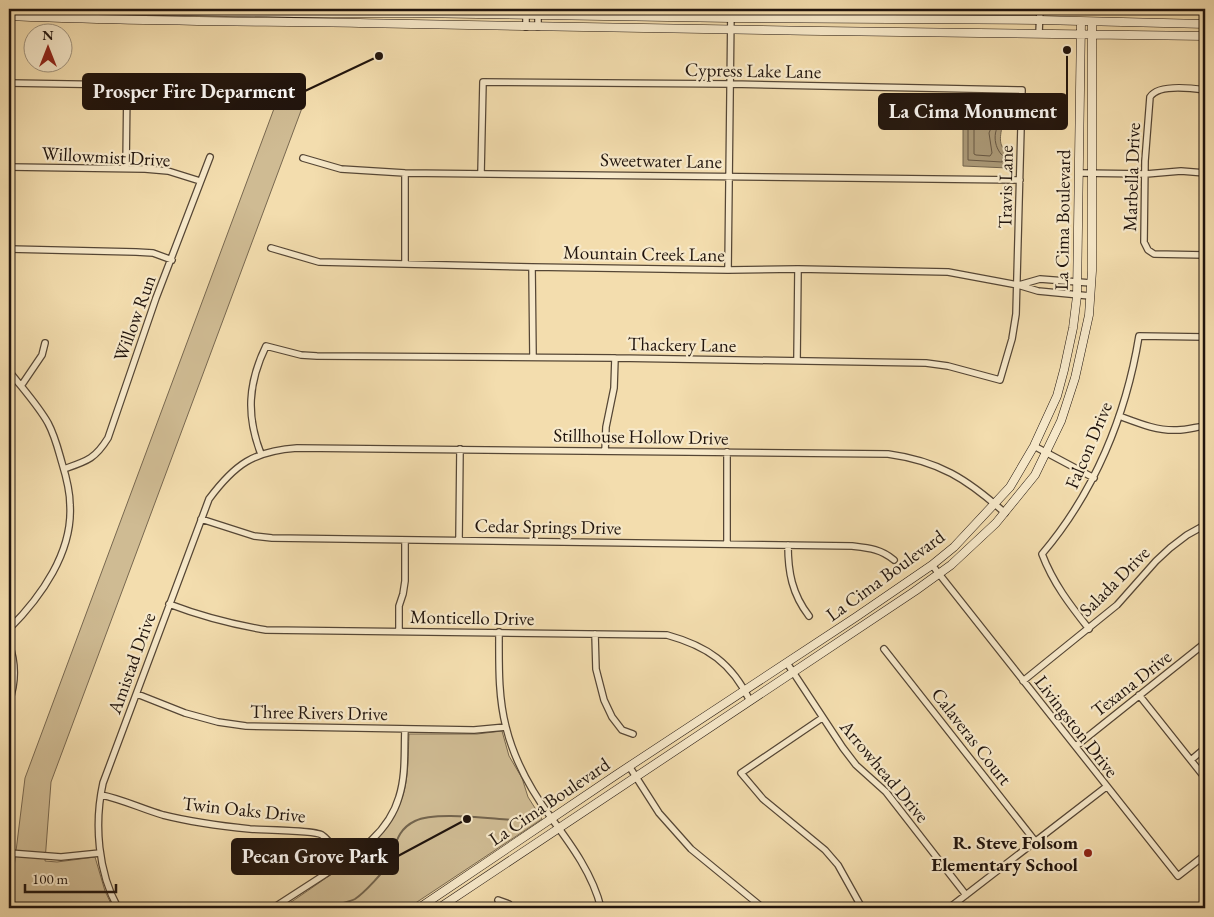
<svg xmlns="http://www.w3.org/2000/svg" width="1214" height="917" viewBox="0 0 1214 917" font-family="'EB Garamond',serif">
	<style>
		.green { fill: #cfbb93; stroke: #786850 }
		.water { fill: #ab9977; stroke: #73644d }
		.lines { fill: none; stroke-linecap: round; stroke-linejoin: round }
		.shore { stroke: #665642; stroke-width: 1 }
		.stream { stroke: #73644d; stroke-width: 2 }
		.street-casing { stroke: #554635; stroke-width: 8 }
		.secondary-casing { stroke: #20140d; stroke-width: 9 }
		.street { stroke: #f7e9ca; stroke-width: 5.5 }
		.secondary { stroke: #f7e9ca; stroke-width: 8 }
		.poi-dot { fill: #8f2418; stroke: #f7e9ca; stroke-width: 2 }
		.labels { text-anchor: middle; stroke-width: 4.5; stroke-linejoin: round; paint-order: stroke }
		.street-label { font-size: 19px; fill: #20140d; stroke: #f7e9ca }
		.poi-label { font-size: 19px; font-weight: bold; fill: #20140d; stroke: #f7e9ca; text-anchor: end }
		.leader { fill: none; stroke: #20140d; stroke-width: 2 }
		.callout-dot { fill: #20140d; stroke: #f7e9ca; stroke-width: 2 }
		.callout { fill: #20140d; stroke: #20140d; stroke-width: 2 }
		.callout-label { font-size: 20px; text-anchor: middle; font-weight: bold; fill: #fff }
	</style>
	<rect width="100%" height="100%" fill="#f3ddae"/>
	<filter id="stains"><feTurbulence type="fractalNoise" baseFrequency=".004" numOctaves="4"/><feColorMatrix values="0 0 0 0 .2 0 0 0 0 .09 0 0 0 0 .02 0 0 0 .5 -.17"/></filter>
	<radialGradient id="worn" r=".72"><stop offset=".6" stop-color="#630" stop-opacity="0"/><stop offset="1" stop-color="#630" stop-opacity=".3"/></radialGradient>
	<path class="green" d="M275,106L302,108L51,782L45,861L57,862L95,857L105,891L113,908H9L25,778Z
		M502,731L509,756L522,778L528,797L542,819L408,908H282C299,897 316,885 333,873C363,852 392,833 403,795C409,775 408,754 409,734H477Z"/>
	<path class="water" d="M975,103L1005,105L1011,126L1002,127C1000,137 998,148 1009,152L1008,168L963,166V105Z"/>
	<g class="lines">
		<path class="shore" d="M976,108L998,109L1002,110L1003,120C992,129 993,147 1003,156L1002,162L968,160V111L970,109Z
			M977,114L994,115L996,116L989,133L992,153L990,156L976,155L974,154V116Z"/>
		<path class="stream" d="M318,908C327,906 348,903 355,899C364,893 385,871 389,862C396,846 396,830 415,821C435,811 491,819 514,820"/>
		<g class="street-casing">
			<path id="street" d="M538,9V27
				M526,27V9
				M1039,33L1040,9
				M9,83L127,85L126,168
				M1205,90C1191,88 1158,84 1150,97L1145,161L1144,242L1148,250L1154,254L1205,255
				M303,158L341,169L405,173L1020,180
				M9,167L145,169L168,171L200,181
				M1080,173L1146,174L1181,171L1205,173
				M271,248L319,262L532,267L728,270L798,269L948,272L1018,285L1038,291L1090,296
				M9,249L136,252L153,253L172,260
				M405,263V173
				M532,267L533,357
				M728,270L731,9
				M1019,285L1040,279L1091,283
				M797,360L798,269
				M9,371C22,388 37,404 48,423C55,436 58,449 62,463C66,476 70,491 70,505C73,552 41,597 9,629
				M21,386L42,355L45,343
				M1119,416C1138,423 1157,431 1177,430C1187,430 1196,427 1205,426
				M1034,446L1094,478
				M605,451L606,427L614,388L615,358
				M261,454C246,416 248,383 266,346L301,355L317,356L615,358L926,363L948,366L1000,380L1012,339L1016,314L1022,90L731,84L483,82L481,173
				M64,469C87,461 95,459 108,438L156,298L210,157
				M201,519L254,536L272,538L852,546C869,548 881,549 894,560
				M459,540L460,449
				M727,543V452
				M788,545C788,572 792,594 809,616
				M932,565L1178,876L1205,855
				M169,604C203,617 230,624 266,630L667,635C707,646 732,663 750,701
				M1089,629C1070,605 1053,583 1042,554C1094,493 1126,416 1139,336L1205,337
				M399,631V606L403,594L405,581V540
				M499,632C499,664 498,696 506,727C514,760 532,792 552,819C572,846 593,875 601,908
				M595,634L596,669L604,700L612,717L622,730L633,734
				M9,644C16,663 16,682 9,702
				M884,649L1035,841
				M787,663L843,748L856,765L886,792L966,895
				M1023,681L1117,605L1156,561L1170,548L1187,535L1205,525
				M137,694L185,713L218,722L246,726L474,730L506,727
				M1139,695L1205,778
				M822,718L741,773L763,799L825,850L838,865L862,908
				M1076,746L1205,643
				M1191,760L1205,748
				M629,766L659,813L691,849L763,908
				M101,795C122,799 142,809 163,815C191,822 220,826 250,829C263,830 315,830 322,835C331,841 337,854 342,863
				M9,853L61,857L100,853
				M498,900L509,904L511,908
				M118,908C98,872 94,824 103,783L209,499C235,464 254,451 297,448L888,454C939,461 967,479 1005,513
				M273,908C290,897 307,886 324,875C354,855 388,835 399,797C406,775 404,752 405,729
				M949,908L1106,787"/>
		</g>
		<g class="secondary-casing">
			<path id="secondary" d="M38,9L295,13H412L731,18L1039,20L1205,24
				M9,16C143,22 277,21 412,24C676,30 941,32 1205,36
				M419,908L616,775L856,617L932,565L954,547L1010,487L1034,446L1057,396L1064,370L1073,328L1077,296L1081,22
				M439,908L915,591L951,565L996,523L1035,475L1061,421L1075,378L1089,315L1092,271V22"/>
		</g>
		<use href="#street" class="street"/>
		<use href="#secondary" class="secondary"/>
	</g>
	<circle class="poi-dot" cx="1088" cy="853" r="5"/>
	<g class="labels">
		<g class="street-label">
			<text transform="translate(753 70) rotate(1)" y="7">Cypress Lake Lane</text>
			<text transform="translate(106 156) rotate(3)" y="7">Willowmist Drive</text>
			<text transform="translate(661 160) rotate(1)" y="7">Sweetwater Lane</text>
			<text transform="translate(1131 177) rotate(-88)" y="7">Marbella Drive</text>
			<text transform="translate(1005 187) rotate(-89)" y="7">Travis Lane</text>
			<text transform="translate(1062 220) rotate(-89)" y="7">La Cima Boulevard</text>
			<text transform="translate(644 253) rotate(1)" y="7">Mountain Creek Lane</text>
			<text transform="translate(134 318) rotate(-70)" y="7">Willow Run</text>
			<text transform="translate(682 344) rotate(1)" y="7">Thackery Lane</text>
			<text transform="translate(641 436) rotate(1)" y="7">Stillhouse Hollow Drive</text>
			<text transform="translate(1088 445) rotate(-67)" y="7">Falcon Drive</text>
			<text transform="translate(548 526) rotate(1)" y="7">Cedar Springs Drive</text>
			<text transform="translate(885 575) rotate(-36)" y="7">La Cima Boulevard</text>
			<text transform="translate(1114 581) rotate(-45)" y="7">Salada Drive</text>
			<text transform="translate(472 617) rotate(1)" y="7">Monticello Drive</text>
			<text transform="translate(131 663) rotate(-70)" y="7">Amistad Drive</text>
			<text transform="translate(1131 683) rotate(-38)" y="7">Texana Drive</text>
			<text transform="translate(319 712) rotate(1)" y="7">Three Rivers Drive</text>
			<text transform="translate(1077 726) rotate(52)" y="7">Livingston Drive</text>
			<text transform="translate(972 736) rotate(52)" y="7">Calaveras Court</text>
			<text transform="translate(885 771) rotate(50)" y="7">Arrowhead Drive</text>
			<text transform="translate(549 801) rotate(-34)" y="7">La Cima Boulevard</text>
			<text transform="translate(244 809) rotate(6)" y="7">Twin Oaks Drive</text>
		</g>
		<g class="poi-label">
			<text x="1078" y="849">R. Steve Folsom<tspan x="1078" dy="22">Elementary School</tspan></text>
		</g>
	</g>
	<path class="leader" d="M379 56L305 91M1067 50L1067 111M467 819L398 856"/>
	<g class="callout-dot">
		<circle cx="379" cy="56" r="5"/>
		<circle cx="1067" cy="50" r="5"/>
		<circle cx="467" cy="819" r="5"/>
	</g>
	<g class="callout">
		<rect x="83" y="74" width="222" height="35" rx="5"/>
		<rect x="879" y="94" width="188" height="35" rx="5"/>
		<rect x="232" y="839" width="166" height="35" rx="5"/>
	</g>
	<g class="callout-label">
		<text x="194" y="98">Prosper Fire Deparment</text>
		<text x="973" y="118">La Cima Monument</text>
		<text x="315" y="863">Pecan Grove Park</text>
	</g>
	<rect width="1214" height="917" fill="none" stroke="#f3ddae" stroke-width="30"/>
	<rect x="10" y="10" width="1194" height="897" fill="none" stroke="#20140d" stroke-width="2.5"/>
	<rect x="15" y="15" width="1184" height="887" fill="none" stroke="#20140d"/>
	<g transform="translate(48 48)"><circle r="24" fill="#f7e9ca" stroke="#a1947e"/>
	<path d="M0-4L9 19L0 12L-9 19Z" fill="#8f2418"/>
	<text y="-8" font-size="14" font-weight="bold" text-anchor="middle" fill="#20140d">N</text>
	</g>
	<path d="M25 884v8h91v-8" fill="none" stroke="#20140d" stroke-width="2.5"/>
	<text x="32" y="884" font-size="15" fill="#20140d" stroke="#f7e9ca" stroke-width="4" paint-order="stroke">100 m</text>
	<rect width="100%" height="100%" filter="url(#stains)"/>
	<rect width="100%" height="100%" fill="url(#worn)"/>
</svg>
